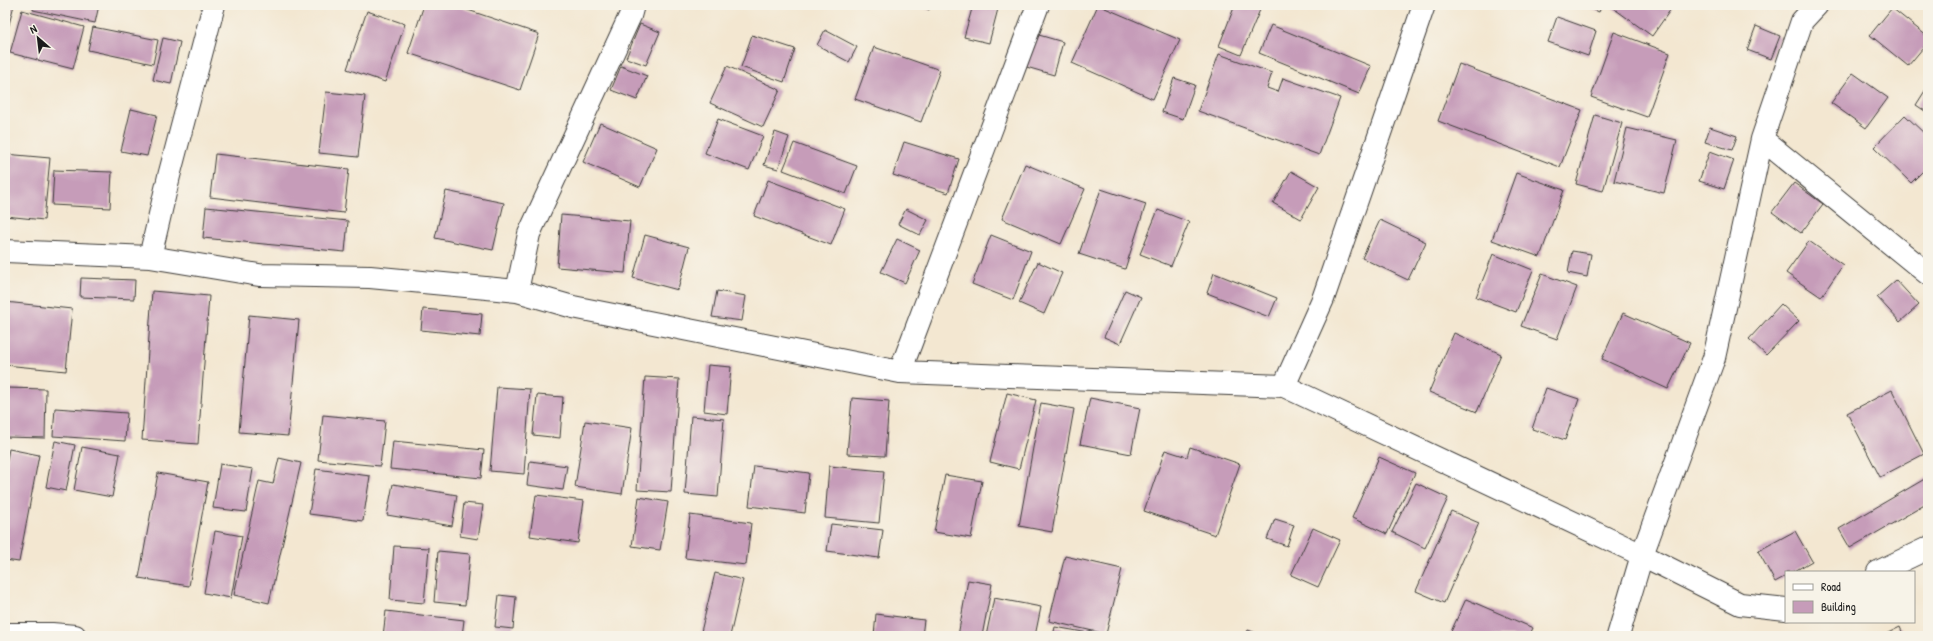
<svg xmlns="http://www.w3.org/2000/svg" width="1933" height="641" viewBox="0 0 1933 641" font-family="'Patrick Hand',sans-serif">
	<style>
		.building { fill: #c69cb9 }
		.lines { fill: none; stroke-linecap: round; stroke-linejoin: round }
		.minor-casing { stroke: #3c3a37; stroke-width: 24 }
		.minor { stroke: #fff; stroke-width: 22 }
	</style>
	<rect width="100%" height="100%" fill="#f7f3e8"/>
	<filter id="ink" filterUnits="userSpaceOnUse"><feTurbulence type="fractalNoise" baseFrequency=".025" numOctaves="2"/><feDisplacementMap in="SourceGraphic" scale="8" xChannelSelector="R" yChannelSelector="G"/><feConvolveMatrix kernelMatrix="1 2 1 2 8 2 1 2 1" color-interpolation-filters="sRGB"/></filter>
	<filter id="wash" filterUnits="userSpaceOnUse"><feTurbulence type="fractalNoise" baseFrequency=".012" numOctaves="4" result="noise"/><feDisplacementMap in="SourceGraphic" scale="16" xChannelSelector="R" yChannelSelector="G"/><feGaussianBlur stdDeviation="0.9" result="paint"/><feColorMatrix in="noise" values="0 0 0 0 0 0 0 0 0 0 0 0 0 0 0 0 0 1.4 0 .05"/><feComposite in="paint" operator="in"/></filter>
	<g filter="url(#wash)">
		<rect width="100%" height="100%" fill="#f3e7d1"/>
		<g id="blocks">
			<path class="building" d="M5,5H14L7,32H5Z
				M34,5H99L95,23L33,10Z
				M424,5H453L539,34L520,90L408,53Z
				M920,5H931L929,10Z
				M973,5H999L989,43L964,37Z
				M1098,5L1180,40L1153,99L1072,63Z
				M1235,5H1262L1241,55L1219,46Z
				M1583,5H1602L1599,12Z
				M1609,5H1666L1671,9L1652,36Z
				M1892,8L1928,37V42L1908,66L1870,35Z
				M22,10L84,27L73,69L10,53Z
				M367,11L405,24L385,82L347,69Z
				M1557,17L1596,31L1588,56L1548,42Z
				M640,24L660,32L646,65L626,58Z
				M1271,25L1371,66L1359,94L1259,53Z
				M1756,26L1780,36L1771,59L1747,50Z
				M93,27L158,40L153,64L88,50Z
				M825,30L857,47L849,62L817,45Z
				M1614,32L1670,53L1647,117L1591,97Z
				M1032,33L1063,42L1054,75L1023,66Z
				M752,35L795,49L784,82L741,67Z
				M163,38L180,42L171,84L153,80Z
				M874,47L940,70L921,122L855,99Z
				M1219,54L1272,73L1267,88L1278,92L1283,78L1340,98L1319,155L1198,111Z
				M1459,64L1582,110L1560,167L1438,121Z
				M621,66L647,76L637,100L611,90Z
				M727,66L780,90L763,127L710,103Z
				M1853,73L1888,98L1866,128L1831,103Z
				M1174,78L1195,85L1183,119L1162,112Z
				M1928,86V113L1916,105Z
				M326,92L365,96L358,157L319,153Z
				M131,109L157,115L147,156L121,151Z
				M1595,115L1622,123L1603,191L1576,184Z
				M1905,115L1928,137V166L1911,183L1874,147Z
				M718,119L763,136L749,170L705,153Z
				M600,123L657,148L640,187L583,162Z
				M1710,127L1737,136L1732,150L1705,142Z
				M1627,128L1677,140L1664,193L1614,181Z
				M775,132L789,137L778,169L764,165Z
				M904,142L959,159L948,193L893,175Z
				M794,143L857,166L846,194L783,170Z
				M1710,151L1734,160L1724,189L1699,181Z
				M5,154L50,158L44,220L5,216Z
				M215,154L349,169L344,213L210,197Z
				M1025,164L1085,189L1061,244L1002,219Z
				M54,170L112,172L110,208L52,205Z
				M1291,171L1319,187L1301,219L1273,203Z
				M1516,173L1564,190L1540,257L1492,240Z
				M768,180L845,209L831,245L754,216Z
				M1794,183L1823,204L1801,233L1772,212Z
				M1101,189L1146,204L1125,269L1079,254Z
				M446,191L504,203L493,250L435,238Z
				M206,207L348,221L345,252L203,238Z
				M906,209L928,220L920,235L898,224Z
				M1158,210L1189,222L1171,266L1140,254Z
				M561,215L630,221L625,273L557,267Z
				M1380,220L1426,242L1408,280L1362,258Z
				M645,235L689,247L678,290L633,278Z
				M991,235L1031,251L1013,300L972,284Z
				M897,239L920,250L905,283L881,272Z
				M1809,241L1843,265L1821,297L1786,273Z
				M1572,251L1591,254L1587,277L1568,273Z
				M1493,254L1533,270L1516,312L1476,297Z
				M1038,262L1062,273L1044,314L1019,303Z
				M1214,273L1277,298L1269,317L1207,293Z
				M1542,274L1577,287L1557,339L1521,326Z
				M81,278L135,280L134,299L80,297Z
				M1896,280L1919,305L1900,322L1877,297Z
				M1125,290L1141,297L1120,344L1104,337Z
				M152,291L209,296L198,444L142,440Z
				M717,291L746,296L742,321L712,317Z
				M5,302L72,309L66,371L5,365Z
				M1781,304L1799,321L1766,355L1749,339Z
				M423,309L482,314L480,336L421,330Z
				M1623,313L1690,343L1668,389L1602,359Z
				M249,315L299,320L288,436L239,432Z
				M1454,333L1501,354L1477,412L1429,392Z
				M708,365L731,367L727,414L704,411Z
				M645,377L679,379L671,492L637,490Z
				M497,387L530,389L524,474L490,471Z
				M5,388L46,389L45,438L5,437Z
				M1546,388L1579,399L1565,440L1532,429Z
				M1892,390L1924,454L1880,477L1847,413Z
				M1007,393L1036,400L1019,469L990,462Z
				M537,395L563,397L560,438L533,435Z
				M852,398L889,401L885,456L847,454Z
				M1090,398L1140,408L1131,454L1080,444Z
				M1041,403L1074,409L1052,532L1019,526Z
				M55,408L127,413L125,441L53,436Z
				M323,415L385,421L380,466L318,460Z
				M691,416L724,419L718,497L685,494Z
				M585,421L632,428L622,494L575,487Z
				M55,441L75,445L66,491L46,487Z
				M393,441L484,450L481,478L390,469Z
				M82,447L120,454L112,497L74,490Z
				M1190,447L1240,464L1215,535L1144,511L1165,450L1187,457Z
				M9,449L39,455L19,562L5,560V470Z
				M1379,457L1415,473L1387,534L1352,518Z
				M279,458L301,463L269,603L234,595L259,481L273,484Z
				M530,461L567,466L563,490L527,485Z
				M220,464L253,469L246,512L213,508Z
				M754,466L809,473L805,513L749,506Z
				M829,466L884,471L879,523L825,518Z
				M316,469L370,476L363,521L309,514Z
				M158,473L208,482L189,586L139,578Z
				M945,475L982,481L971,538L934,532Z
				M1928,477V503L1850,548L1839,529Z
				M1416,483L1448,498L1425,548L1392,532Z
				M393,484L457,495L452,526L387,515Z
				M536,495L584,501L578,543L530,536Z
				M639,497L668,502L660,550L632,546Z
				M464,503L483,505L478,539L460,536Z
				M1451,511L1479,523L1444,603L1416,591Z
				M690,515L751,523L746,565L685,558Z
				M1275,519L1294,525L1287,546L1267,539Z
				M831,524L883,530L879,558L827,551Z
				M1313,528L1340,540L1318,587L1291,575Z
				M215,531L242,536L231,598L204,593Z
				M1795,531L1812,561L1793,572H1786V576L1775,582L1758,551Z
				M394,546L429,548L424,603L390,600Z
				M438,551L470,554L465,605L434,602Z
				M1065,556L1122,569L1106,634L1049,621Z
				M715,573L743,580L730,636H700Z
				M968,580L992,584L982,636H958Z
				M499,595L516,597L513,629L495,627Z
				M994,598L1041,607L1035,636H986Z
				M1466,599L1533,628L1529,636H1449Z
				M386,611L464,620L462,636H383Z
				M876,614L924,620L922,636H874Z
				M1055,627L1100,635V636H1053Z
				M1900,627L1904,636H1882Z
				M1248,630L1264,636H1246Z"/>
		</g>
	</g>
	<g filter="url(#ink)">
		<use href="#blocks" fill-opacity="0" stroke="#3c3a37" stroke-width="1"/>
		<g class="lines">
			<g class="minor-casing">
				<path id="minor" d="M1762,139L1928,274
					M5,251L150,257L259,275L370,277L517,291L573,307L900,372L1284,386L1642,555L1740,604L1786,609
					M150,257L169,176L214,5
					M517,291L529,234L630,16L633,5
					M900,372L1038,5
					M1284,386L1323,299L1424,5
					M1878,572L1928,548
					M5,634H52L75,636
					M1618,636L1642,555L1714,358L1762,139L1802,21L1817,5"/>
			</g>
			<use href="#minor" class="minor"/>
		</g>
	</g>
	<rect width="1933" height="641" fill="none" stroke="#f7f3e8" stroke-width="20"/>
	<rect x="1785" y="571" width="130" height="52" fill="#f7f3e8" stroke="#9f9d96"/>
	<rect x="1793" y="584" width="20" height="6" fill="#ffffff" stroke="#9f9d96"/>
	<text x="1821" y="591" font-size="12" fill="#1c1c1c">Road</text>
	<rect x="1793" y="601" width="20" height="12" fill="#c69cb9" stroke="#9f9d96"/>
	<text x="1821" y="611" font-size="12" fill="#1c1c1c">Building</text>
	<g transform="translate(38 38) rotate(332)" stroke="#f7f3e8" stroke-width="3" paint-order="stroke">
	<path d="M0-3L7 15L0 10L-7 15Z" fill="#1c1c1c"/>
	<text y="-6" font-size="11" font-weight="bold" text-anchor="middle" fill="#1c1c1c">N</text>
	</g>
</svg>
